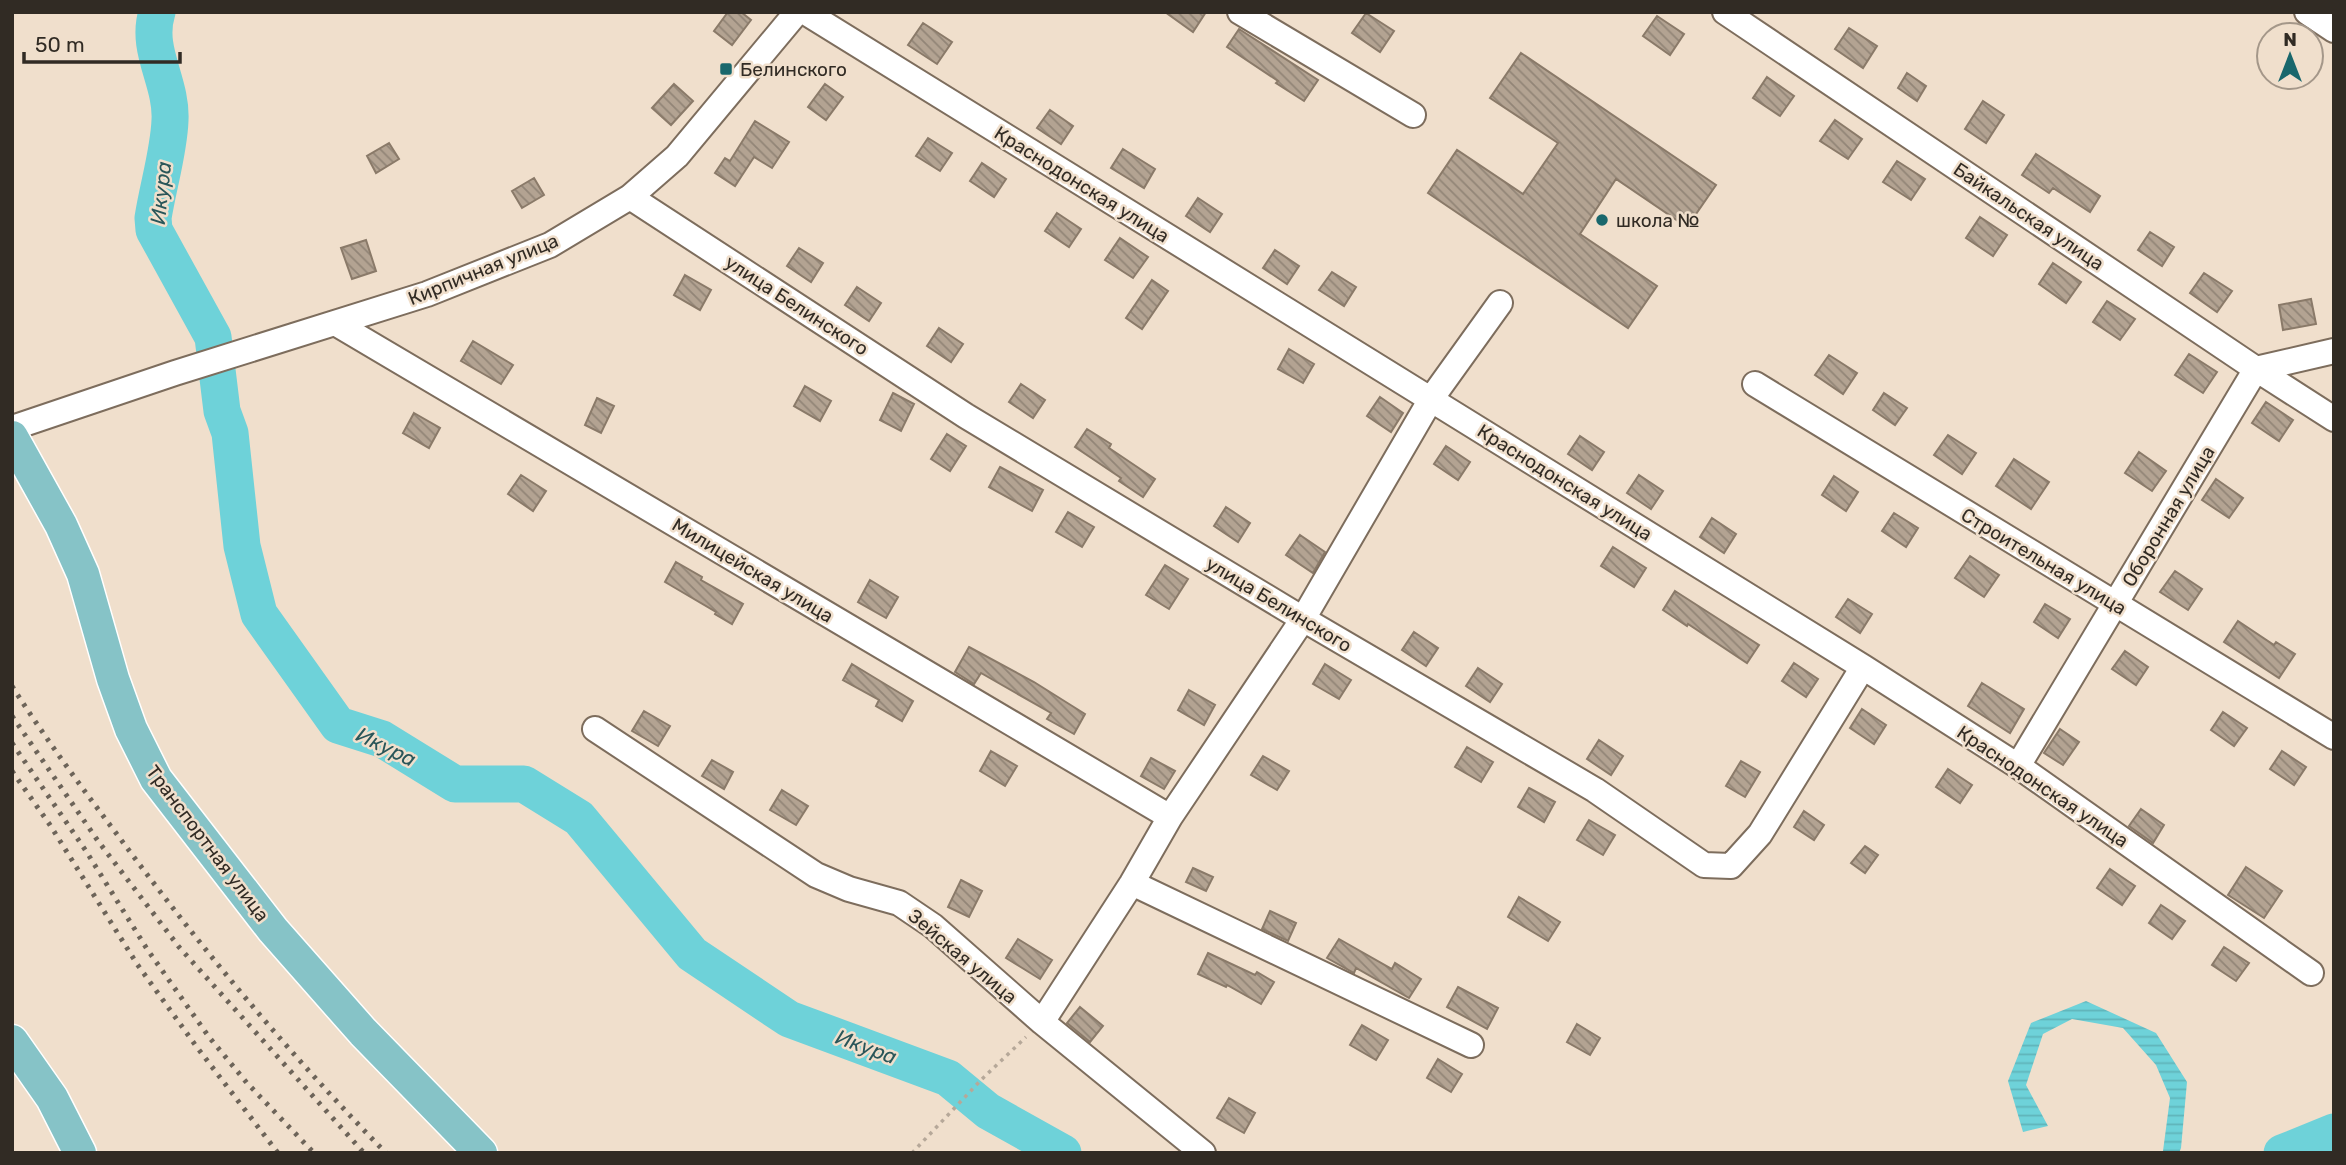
<svg xmlns="http://www.w3.org/2000/svg" width="2346" height="1165" viewBox="0 0 2346 1165" font-family="Rubik,sans-serif">
	<style>
		.water { fill: url(#water-rules) }
		.lines { fill: none; stroke-linecap: round; stroke-linejoin: round }
		.river { stroke: #6ed2d9; stroke-width: 37 }
		.building { fill: url(#building-back-hatch); stroke: #8a7a69; stroke-width: 2 }
		.minor-casing { stroke: #7d6d5d; stroke-width: 28 }
		.major-casing { stroke: #fff; stroke-width: 35 }
		.path { stroke: #b6a899; stroke-width: 3.5; stroke-dasharray: 3.5 5; stroke-linecap: butt }
		.minor { stroke: #fff; stroke-width: 24 }
		.major { stroke: #86c3c7; stroke-width: 32 }
		.rail { stroke: #6d6459; stroke-width: 5; stroke-dasharray: 3.5 7; stroke-linecap: butt }
		.poi-dot { fill: #19676c; stroke: #f0dfcc; stroke-width: 2.5 }
		.labels { text-anchor: middle; stroke-width: 5; stroke-linejoin: round; paint-order: stroke }
		.poi-label { font-size: 19px; fill: #312b24; stroke: #f0dfcc; text-anchor: start }
		.street-label { font-size: 19px; fill: #312b24; stroke: #f0dfcc }
		.water-label { font-size: 21px; font-style: italic; fill: #295659; stroke: #f0dfcc }
	</style>
	<defs>
		<pattern id="water-rules" width="6" height="5" patternUnits="userSpaceOnUse" patternTransform="scale(1.75)"><rect width="6" height="5" fill="#6ed2d9"/><path d="M0 2.5h6" fill="none" stroke="#60b4ba"/></pattern>
		<pattern id="building-back-hatch" width="6" height="6" patternUnits="userSpaceOnUse" patternTransform="scale(1.75)"><rect width="6" height="6" fill="#b3a392"/><path d="M-1 5l2 2M0 0l6 6M5-1l2 2" fill="none" stroke="#928577"/></pattern>
	</defs>
	<rect width="100%" height="100%" fill="#f0dfcc"/>
	<path class="water" d="M2086,1001L2156,1033L2187,1082L2181,1148L2179,1153H2164L2163,1151L2170,1098L2156,1065L2123,1028L2072,1019L2043,1034L2026,1085L2048,1126L2023,1132L2008,1081L2031,1023Z"/>
	<g class="lines">
		<path class="river" d="M157,12C145,50 172,82 170,120C169,151 158,186 153,218L154,230L213,337L222,411L230,433L242,546L259,614L338,725L382,739L455,784H524L579,818L692,954L789,1019L948,1078L988,1111L1063,1153
			M2282,1153L2334,1132"/>
	</g>
	<path class="building" d="M728,12H741L751,20L732,45L714,31Z
		M1165,12H1206L1193,32Z
		M1366,13L1394,31L1380,52L1352,33Z
		M1657,16L1684,34L1670,55L1643,36Z
		M923,23L952,42L937,64L908,45Z
		M1849,28L1877,46L1863,68L1835,49Z
		M1239,29L1318,80L1304,101L1276,83L1278,81L1227,47Z
		M1521,53L1716,185L1687,227L1616,179L1580,234L1657,286L1628,328L1428,193L1457,150L1523,194L1558,143L1490,98Z
		M1907,73L1926,86L1917,101L1898,88Z
		M1767,77L1794,96L1780,116L1753,98Z
		M674,84L693,101L671,125L652,108Z
		M825,84L843,97L826,120L808,107Z
		M1983,101L2004,115L1986,143L1965,129Z
		M1050,110L1073,126L1061,144L1037,128Z
		M1835,120L1862,139L1848,159L1820,141Z
		M755,121L789,142L772,168L754,157L735,186L715,173L725,158L730,161Z
		M928,138L952,153L940,171L916,156Z
		M389,143L399,159L376,173L367,156Z
		M1123,149L1155,169L1144,188L1111,168Z
		M2036,154L2100,196L2090,212L2053,188L2049,193L2022,175Z
		M1897,161L1925,179L1911,200L1883,182Z
		M982,163L1006,179L994,197L970,181Z
		M534,178L544,195L522,208L512,191Z
		M1198,198L1222,214L1210,232L1186,216Z
		M1057,213L1081,229L1069,247L1045,231Z
		M1980,217L2007,235L1993,256L1966,238Z
		M2150,232L2174,247L2162,266L2138,250Z
		M1120,238L1148,257L1133,278L1105,260Z
		M366,240L376,271L352,279L341,248Z
		M799,248L823,263L811,282L787,266Z
		M1275,250L1299,266L1287,284L1263,268Z
		M2053,263L2081,282L2066,303L2039,284Z
		M1332,272L1356,287L1344,306L1319,290Z
		M2204,273L2232,291L2217,312L2190,293Z
		M685,275L711,290L700,310L674,295Z
		M1152,280L1168,291L1142,329L1126,318Z
		M857,287L881,303L869,321L845,305Z
		M2311,299L2316,324L2283,330L2279,305Z
		M2107,301L2135,319L2120,340L2093,322Z
		M939,328L963,344L951,362L927,346Z
		M473,341L513,365L501,384L461,361Z
		M1289,349L1314,364L1303,383L1278,369Z
		M2189,354L2217,372L2203,393L2175,375Z
		M1829,355L1857,373L1843,394L1815,375Z
		M1021,384L1045,400L1033,418L1009,402Z
		M805,386L831,401L820,421L794,406Z
		M893,393L914,404L901,431L880,420Z
		M1884,393L1907,408L1895,425L1873,410Z
		M1380,397L1403,413L1391,432L1367,416Z
		M597,398L614,406L601,433L585,425Z
		M2266,402L2293,420L2279,441L2252,423Z
		M414,413L440,428L429,448L403,433Z
		M1087,429L1111,444L1109,448L1155,479L1143,497L1119,481L1121,478L1075,447Z
		M947,434L966,446L950,471L931,459Z
		M1948,435L1976,453L1962,474L1934,455Z
		M1580,436L1604,452L1592,470L1568,454Z
		M1446,446L1470,462L1458,480L1434,464Z
		M2139,452L2166,471L2152,491L2125,473Z
		M2014,459L2049,482L2031,509L1996,486Z
		M1000,467L1043,490L1032,511L989,487Z
		M521,475L546,491L533,511L508,494Z
		M1639,475L1663,491L1651,509L1627,493Z
		M1834,476L1858,492L1846,511L1822,495Z
		M2216,479L2243,498L2229,518L2202,500Z
		M1226,507L1250,523L1238,542L1214,526Z
		M1068,512L1094,527L1082,547L1056,532Z
		M1894,513L1918,528L1906,547L1882,531Z
		M1712,518L1736,534L1724,553L1700,537Z
		M1300,535L1325,552L1313,573L1286,555Z
		M1613,547L1646,568L1634,587L1601,566Z
		M1970,556L1999,575L1984,597L1955,578Z
		M676,562L702,577L701,580L743,604L732,624L715,614L716,612L665,582Z
		M1165,565L1188,579L1169,609L1146,595Z
		M2175,571L2202,589L2188,610L2160,592Z
		M870,580L898,597L886,618L858,602Z
		M1675,591L1759,645L1747,663L1688,624L1687,626L1663,610Z
		M1848,599L1872,614L1860,633L1836,617Z
		M2045,604L2070,619L2058,638L2034,622Z
		M2238,621L2274,645L2276,642L2295,654L2279,678L2224,642Z
		M1414,632L1438,648L1426,666L1402,650Z
		M969,647L1034,682L1085,714L1074,734L1047,719L1051,713L981,673L974,684L955,672Z
		M2125,651L2148,667L2136,685L2112,669Z
		M1794,663L1818,679L1806,697L1782,681Z
		M852,664L913,701L902,721L876,706L879,700L843,680Z
		M1325,664L1351,680L1339,699L1313,684Z
		M1478,668L1502,684L1490,702L1466,686Z
		M1982,683L2024,709L2010,733L1968,706Z
		M1189,690L1215,705L1204,725L1178,710Z
		M1862,709L1886,725L1874,744L1850,728Z
		M644,711L670,726L658,746L632,731Z
		M2223,712L2247,728L2234,746L2211,730Z
		M2060,729L2079,742L2063,765L2044,753Z
		M1599,740L1623,756L1611,775L1587,759Z
		M1467,747L1493,762L1481,782L1455,767Z
		M991,751L1017,766L1005,786L980,771Z
		M2282,751L2306,767L2294,785L2270,769Z
		M1263,756L1289,771L1277,790L1251,775Z
		M1151,758L1175,771L1164,789L1141,776Z
		M712,760L733,772L724,789L702,776Z
		M1741,761L1760,772L1745,797L1726,786Z
		M1948,769L1972,785L1960,803L1936,787Z
		M1529,788L1555,802L1544,822L1518,807Z
		M782,790L808,806L796,825L770,810Z
		M2141,809L2164,825L2153,843L2129,826Z
		M1804,811L1824,825L1814,840L1794,827Z
		M1589,820L1615,835L1603,855L1577,840Z
		M1865,846L1878,855L1865,873L1851,863Z
		M2246,867L2282,891L2264,918L2228,895Z
		M1193,868L1213,877L1206,891L1186,882Z
		M2110,869L2135,886L2122,905L2097,888Z
		M961,880L982,891L969,917L948,907Z
		M1519,897L1560,922L1548,941L1508,917Z
		M2161,905L2185,921L2172,939L2149,923Z
		M1270,911L1296,923L1288,941L1262,929Z
		M1018,939L1052,960L1040,979L1006,958Z
		M1339,939L1392,969L1395,963L1421,979L1409,998L1356,968L1354,973L1327,958Z
		M2224,947L2249,963L2236,981L2212,965Z
		M1208,953L1255,975L1257,972L1274,982L1261,1004L1227,985L1226,987L1198,974Z
		M1458,987L1498,1008L1487,1029L1447,1007Z
		M1080,1007L1103,1026L1090,1042L1067,1023Z
		M1577,1024L1600,1038L1590,1055L1567,1042Z
		M1362,1025L1388,1040L1376,1060L1350,1045Z
		M1438,1059L1462,1074L1451,1092L1427,1078Z
		M1229,1098L1255,1113L1244,1133L1217,1118Z"/>
	<g class="lines">
		<g class="minor-casing">
			<path id="minor" d="M805,12L1863,667L2018,766L2311,973
				M1240,12L1413,115
				M1725,12L2256,369L2334,419
				M2307,12L2334,30
				M630,197L966,416L1303,619L1595,790L1704,865L1731,866L1760,834L1863,667
				M335,323L1170,817
				M1755,384L2334,737
				M12,428L175,373L427,294L550,245L630,197L677,156L797,12
				M595,729L816,875L849,889L899,903L933,926L1042,1022L1203,1153
				M2018,766L2256,369L2334,351
				M1132,883L1471,1045
				M1042,1022L1132,883L1170,817L1303,619L1431,399L1500,303"/>
		</g>
		<g class="major-casing">
			<path id="major" d="M12,437L61,525L83,574L113,679L131,729L156,779L273,930L363,1032L481,1153
				M12,1041L52,1098L80,1153"/>
		</g>
		<path class="path" d="M912,1153L982,1079L1026,1037"/>
		<use href="#minor" class="minor"/>
		<use href="#major" class="major"/>
		<path class="rail" d="M12,686C45,738 82,788 119,837C201,948 289,1054 386,1153
			M12,716L98,841L179,947L364,1153
			M12,743L86,851L147,949L209,1037L247,1083L314,1153
			M12,771L50,825L137,964L196,1046L278,1153"/>
	</g>
	<g class="poi-dot">
		<rect x="719" y="62" width="14" height="14" rx="3.5"/>
		<circle cx="1602" cy="220" r="7"/>
	</g>
	<g class="labels">
		<g class="poi-label">
			<text x="740" y="76">Белинского</text>
			<text x="1616" y="227">школа №</text>
		</g>
		<g class="street-label">
			<text transform="translate(1082 184) rotate(32)" y="7">Краснодонская улица</text>
			<text transform="translate(2029 216) rotate(34)" y="7">Байкальская улица</text>
			<text transform="translate(483 269) rotate(-22)" y="7">Кирпичная улица</text>
			<text transform="translate(797 305) rotate(33)" y="7">улица Белинского</text>
			<text transform="translate(1565 482) rotate(32)" y="7">Краснодонская улица</text>
			<text transform="translate(2168 516) rotate(-59)" y="7">Оборонная улица</text>
			<text transform="translate(2044 561) rotate(31)" y="7">Строительная улица</text>
			<text transform="translate(753 570) rotate(31)" y="7">Милицейская улица</text>
			<text transform="translate(1279 604) rotate(31)" y="7">улица Белинского</text>
			<text transform="translate(2043 786) rotate(34)" y="7">Краснодонская улица</text>
			<text transform="translate(208 843) rotate(53)" y="7">Транспортная улица</text>
			<text transform="translate(963 956) rotate(40)" y="7">Зейская улица</text>
		</g>
		<g class="water-label">
			<text transform="translate(161 193) rotate(-84)" y="7">Икура</text>
			<text transform="translate(386 747) rotate(26)" y="7">Икура</text>
			<text transform="translate(866 1047) rotate(20)" y="7">Икура</text>
		</g>
	</g>
	<rect width="2346" height="1165" fill="none" stroke="#312b24" stroke-width="28"/>
	<g transform="translate(2290 56)"><circle r="33" fill="#f0dfcc" stroke="#a49789" stroke-width="2"/>
	<path d="M0-5L12 26L0 18L-12 26Z" fill="#19676c"/>
	<text y="-10" font-size="19" font-weight="bold" text-anchor="middle" fill="#312b24">N</text>
	</g>
	<path d="M24 52v10h156v-10" fill="none" stroke="#312b24" stroke-width="3.5"/>
	<text x="35" y="52" font-size="21" fill="#312b24" stroke="#f0dfcc" stroke-width="5" paint-order="stroke">50 m</text>
</svg>
